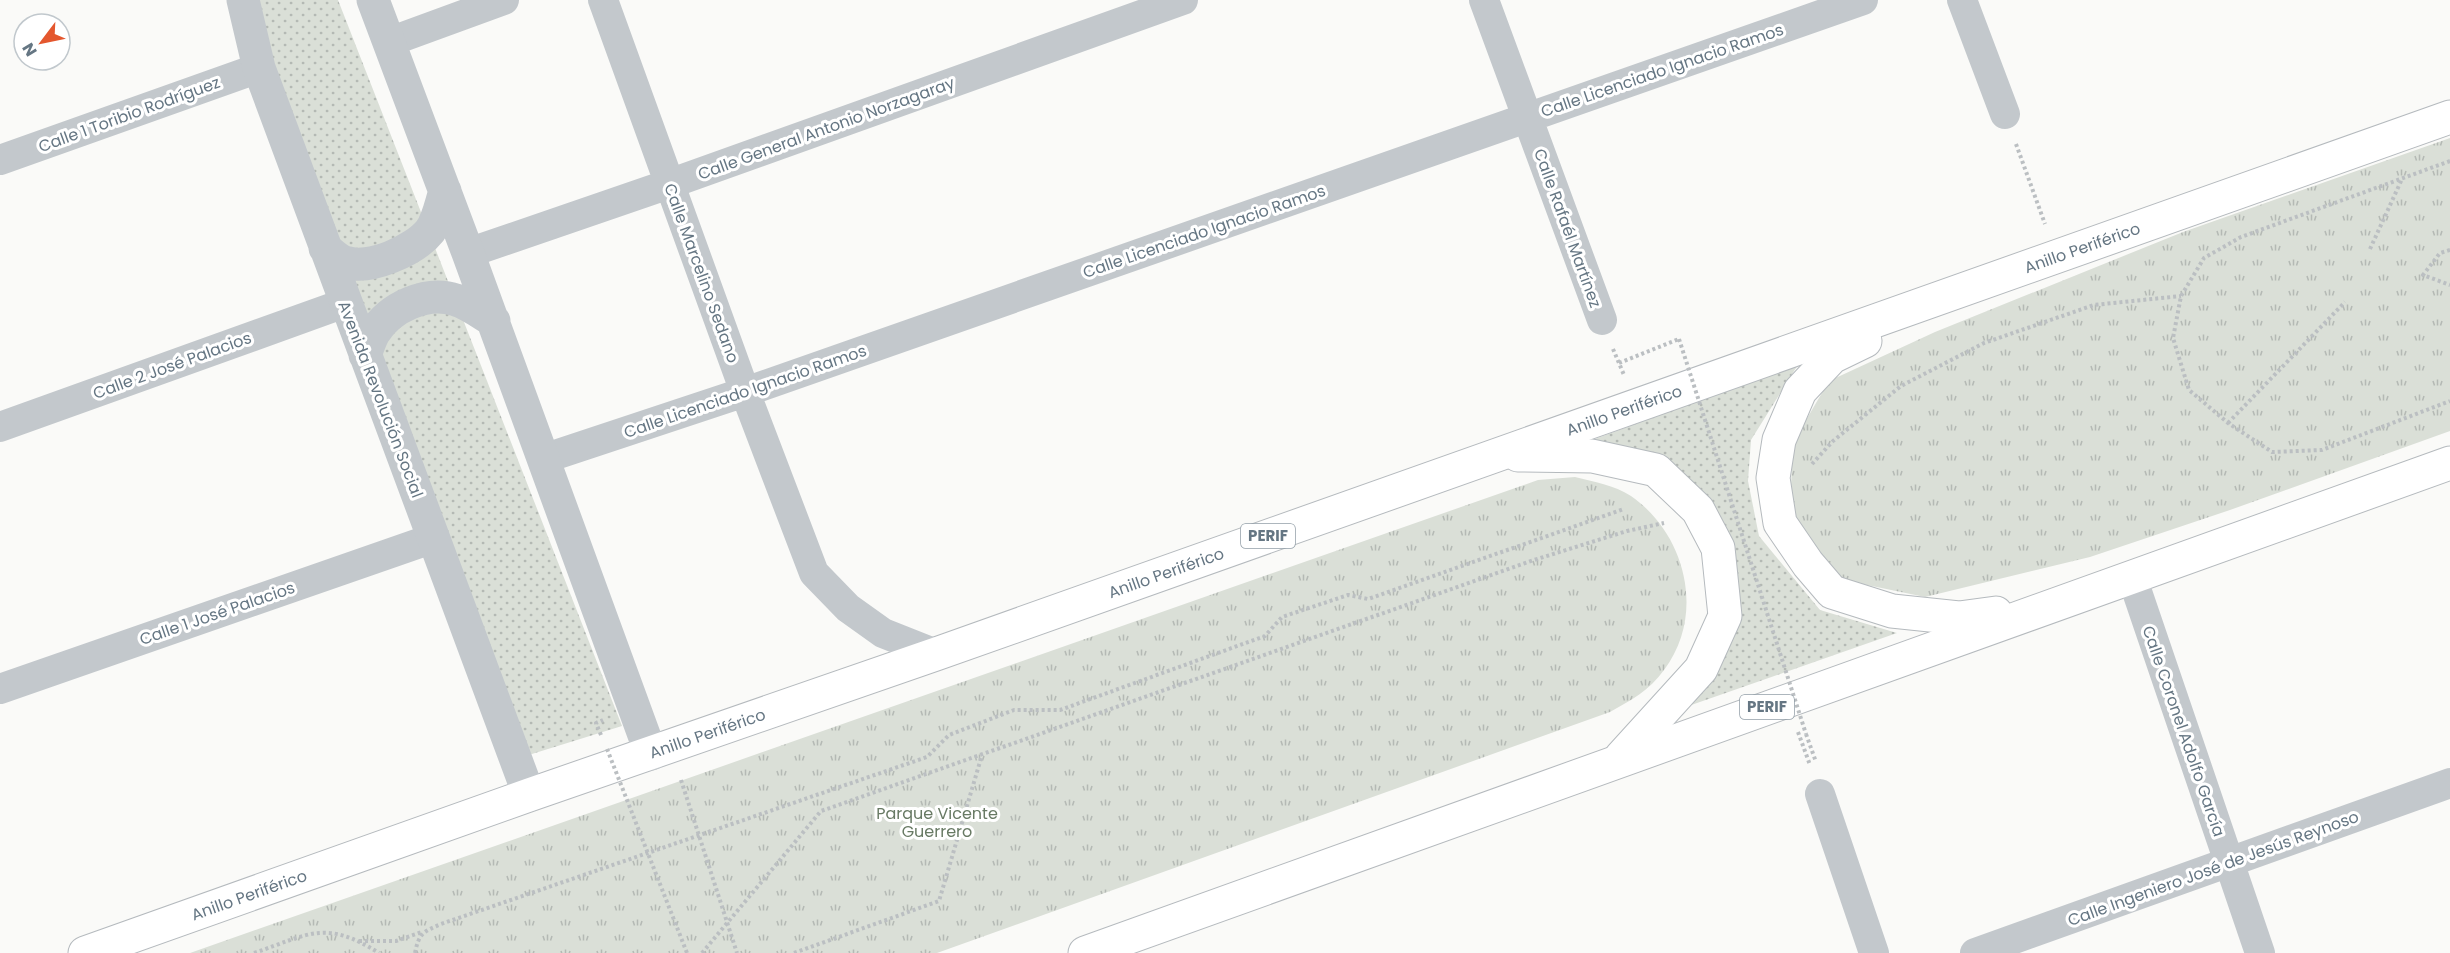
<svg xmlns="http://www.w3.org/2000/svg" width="2450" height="953" viewBox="0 0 2450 953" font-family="Poppins,sans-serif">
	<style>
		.grass { fill: url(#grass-dots) }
		.park { fill: url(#park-tufts) }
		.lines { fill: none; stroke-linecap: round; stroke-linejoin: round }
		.primary-casing { stroke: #b5babe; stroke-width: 35 }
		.path { stroke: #bbbfc2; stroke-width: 4; stroke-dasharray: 3 3; stroke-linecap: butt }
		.minor { stroke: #c3c8cc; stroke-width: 30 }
		.tertiary { stroke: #c3c8cc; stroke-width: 33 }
		.primary { stroke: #fff; stroke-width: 33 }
		.path-bridge { stroke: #bbbfc2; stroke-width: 4; stroke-dasharray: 3 3; stroke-linecap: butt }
		.labels { text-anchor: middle; stroke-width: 6; stroke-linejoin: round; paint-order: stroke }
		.shield { fill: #fff; stroke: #939fa8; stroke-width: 1.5 }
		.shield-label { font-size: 15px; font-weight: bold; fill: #657683 }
		.street-label { font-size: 16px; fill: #657683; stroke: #fff }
		.park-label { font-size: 16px; fill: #687a64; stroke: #fff }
	</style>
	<defs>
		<pattern id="grass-dots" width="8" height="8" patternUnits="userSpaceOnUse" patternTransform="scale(1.5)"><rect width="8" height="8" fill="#dadfd7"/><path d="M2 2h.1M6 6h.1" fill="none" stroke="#b4b9b4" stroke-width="1.8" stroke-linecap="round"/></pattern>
		<pattern id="park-tufts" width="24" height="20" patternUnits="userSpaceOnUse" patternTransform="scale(1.5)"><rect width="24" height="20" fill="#dadfd7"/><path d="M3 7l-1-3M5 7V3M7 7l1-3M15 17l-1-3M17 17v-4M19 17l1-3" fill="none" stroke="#b4b9b4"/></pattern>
	</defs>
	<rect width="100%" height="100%" fill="#fafaf8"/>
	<path class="grass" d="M247,0H338L622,726L519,758Z
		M1799,363L1751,440L1748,481L1759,536L1820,610L1897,633L1677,710L1730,611L1674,468L1579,445Z"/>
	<path class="park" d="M2450,138V431L2230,510L2090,557L1925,597L1838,579L1790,510L1793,442L1829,381L1935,332L2183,232Z
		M1575,477C1594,482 1614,485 1631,496C1686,534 1706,615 1664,670C1650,690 1630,701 1610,712L937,953H190L1538,480Z"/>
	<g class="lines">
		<g class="primary-casing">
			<g id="primary">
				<path d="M1865,341L1832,357L1800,391L1779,440L1773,478L1780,523L1808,564L1832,592L1892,611L1959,618L1996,613"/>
				<path d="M1518,455L1592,456L1656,470L1698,510L1718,548L1725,616L1701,669L1621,757"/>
				<path id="s1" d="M85,953L529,795L936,654L2450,117"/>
				<path d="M1085,953L2450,463"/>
			</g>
		</g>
		<path class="path" d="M2016,144L2045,224
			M2450,161L2241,237L2204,258L2181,296L2173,338L2189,390L2228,423L2272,452L2322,450L2450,401
			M2370,249L2402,179
			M2450,250L2440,253L2423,275L2450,285
			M1613,349L1624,375
			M1619,363L1679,339
			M2228,423L2345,302
			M1812,464L1833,441L1901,386L1984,343L2094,305L2181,296
			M1798,732L1810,765
			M1806,734L1816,762
			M601,735L596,723L603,720
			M681,780L737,953
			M359,941H396L422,932
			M254,953C310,934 325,919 379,953
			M415,953C419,933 423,932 441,924L927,757L949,735L1014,710H1060L1265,636L1282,617L1348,595L1368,599L1624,509
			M702,953L821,811L1534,560L1627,531L1664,523
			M794,953L939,901L982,755"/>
		<path class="minor" d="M603,0L745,392L814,573L848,608L883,633L936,654
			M1484,0L1602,320
			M1962,0L2005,114
			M389,42L504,0
			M0,160L259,68
			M468,253L669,184L1183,0
			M0,427L345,303
			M543,459L745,392L1863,0
			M2132,577L2260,953
			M0,689L434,538
			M1820,794L1874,953
			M1975,953L2450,783"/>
		<path class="tertiary" d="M243,0L259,68L529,795
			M373,0L468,253L651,754
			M325,248C331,253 338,260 345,262C369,271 415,250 430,231C438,220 441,203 445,191
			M365,355C368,348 370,340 374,333C390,307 427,290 456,300C469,304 482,314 494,321"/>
		<use href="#primary" class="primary"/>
		<path class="path-bridge" d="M1679,339L1806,734
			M607,749L687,953"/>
	</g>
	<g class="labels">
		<g class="shield">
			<rect x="1241" y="524" width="54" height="24" rx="4.5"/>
			<rect x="1740" y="695" width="54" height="24" rx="4.5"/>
		</g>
		<g class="shield-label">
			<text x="1268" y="541">PERIF</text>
			<text x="1767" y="712">PERIF</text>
		</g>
		<g class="street-label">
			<text transform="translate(1662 70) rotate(-19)" y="6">Calle Licenciado Ignacio Ramos</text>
			<text transform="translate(129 114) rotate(-20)" y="6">Calle 1 Toribio Rodríguez</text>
			<text transform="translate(826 128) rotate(-20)" y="6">Calle General Antonio Norzagaray</text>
			<text transform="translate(1568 228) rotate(70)" y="6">Calle Rafaél Martínez</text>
			<text transform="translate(1204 231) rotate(-19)" y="6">Calle Licenciado Ignacio Ramos</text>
			<text dy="6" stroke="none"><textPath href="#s1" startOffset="2118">Anillo Periférico</textPath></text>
			<text transform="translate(702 273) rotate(70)" y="6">Calle Marcelino Sedano</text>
			<text transform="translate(172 365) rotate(-20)" y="6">Calle 2 José Palacios</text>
			<text transform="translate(745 391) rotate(-19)" y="6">Calle Licenciado Ignacio Ramos</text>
			<text transform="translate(381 399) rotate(69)" y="6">Avenida Revolución Social</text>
			<text dy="6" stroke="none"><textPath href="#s1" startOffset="1632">Anillo Periférico</textPath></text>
			<text dy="6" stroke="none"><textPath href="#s1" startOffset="1146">Anillo Periférico</textPath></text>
			<text transform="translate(217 613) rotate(-19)" y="6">Calle 1 José Palacios</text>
			<text transform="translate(2184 731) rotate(71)" y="6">Calle Coronel Adolfo García</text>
			<text dy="6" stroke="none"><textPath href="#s1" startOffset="660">Anillo Periférico</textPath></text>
			<text transform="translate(2213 868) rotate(-20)" y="6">Calle Ingeniero José de Jesús Reynoso</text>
			<text dy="6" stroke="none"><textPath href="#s1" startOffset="174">Anillo Periférico</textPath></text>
		</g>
		<g class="park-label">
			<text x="937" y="819">Parque Vicente<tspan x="937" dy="18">Guerrero</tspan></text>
		</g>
	</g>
	<g transform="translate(42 42) rotate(238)"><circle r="28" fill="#ffffff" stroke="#c1c8cd" stroke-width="1.5"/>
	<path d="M0-4.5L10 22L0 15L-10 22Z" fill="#e4572e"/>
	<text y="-9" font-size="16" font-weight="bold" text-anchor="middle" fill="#657683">N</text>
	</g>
</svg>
